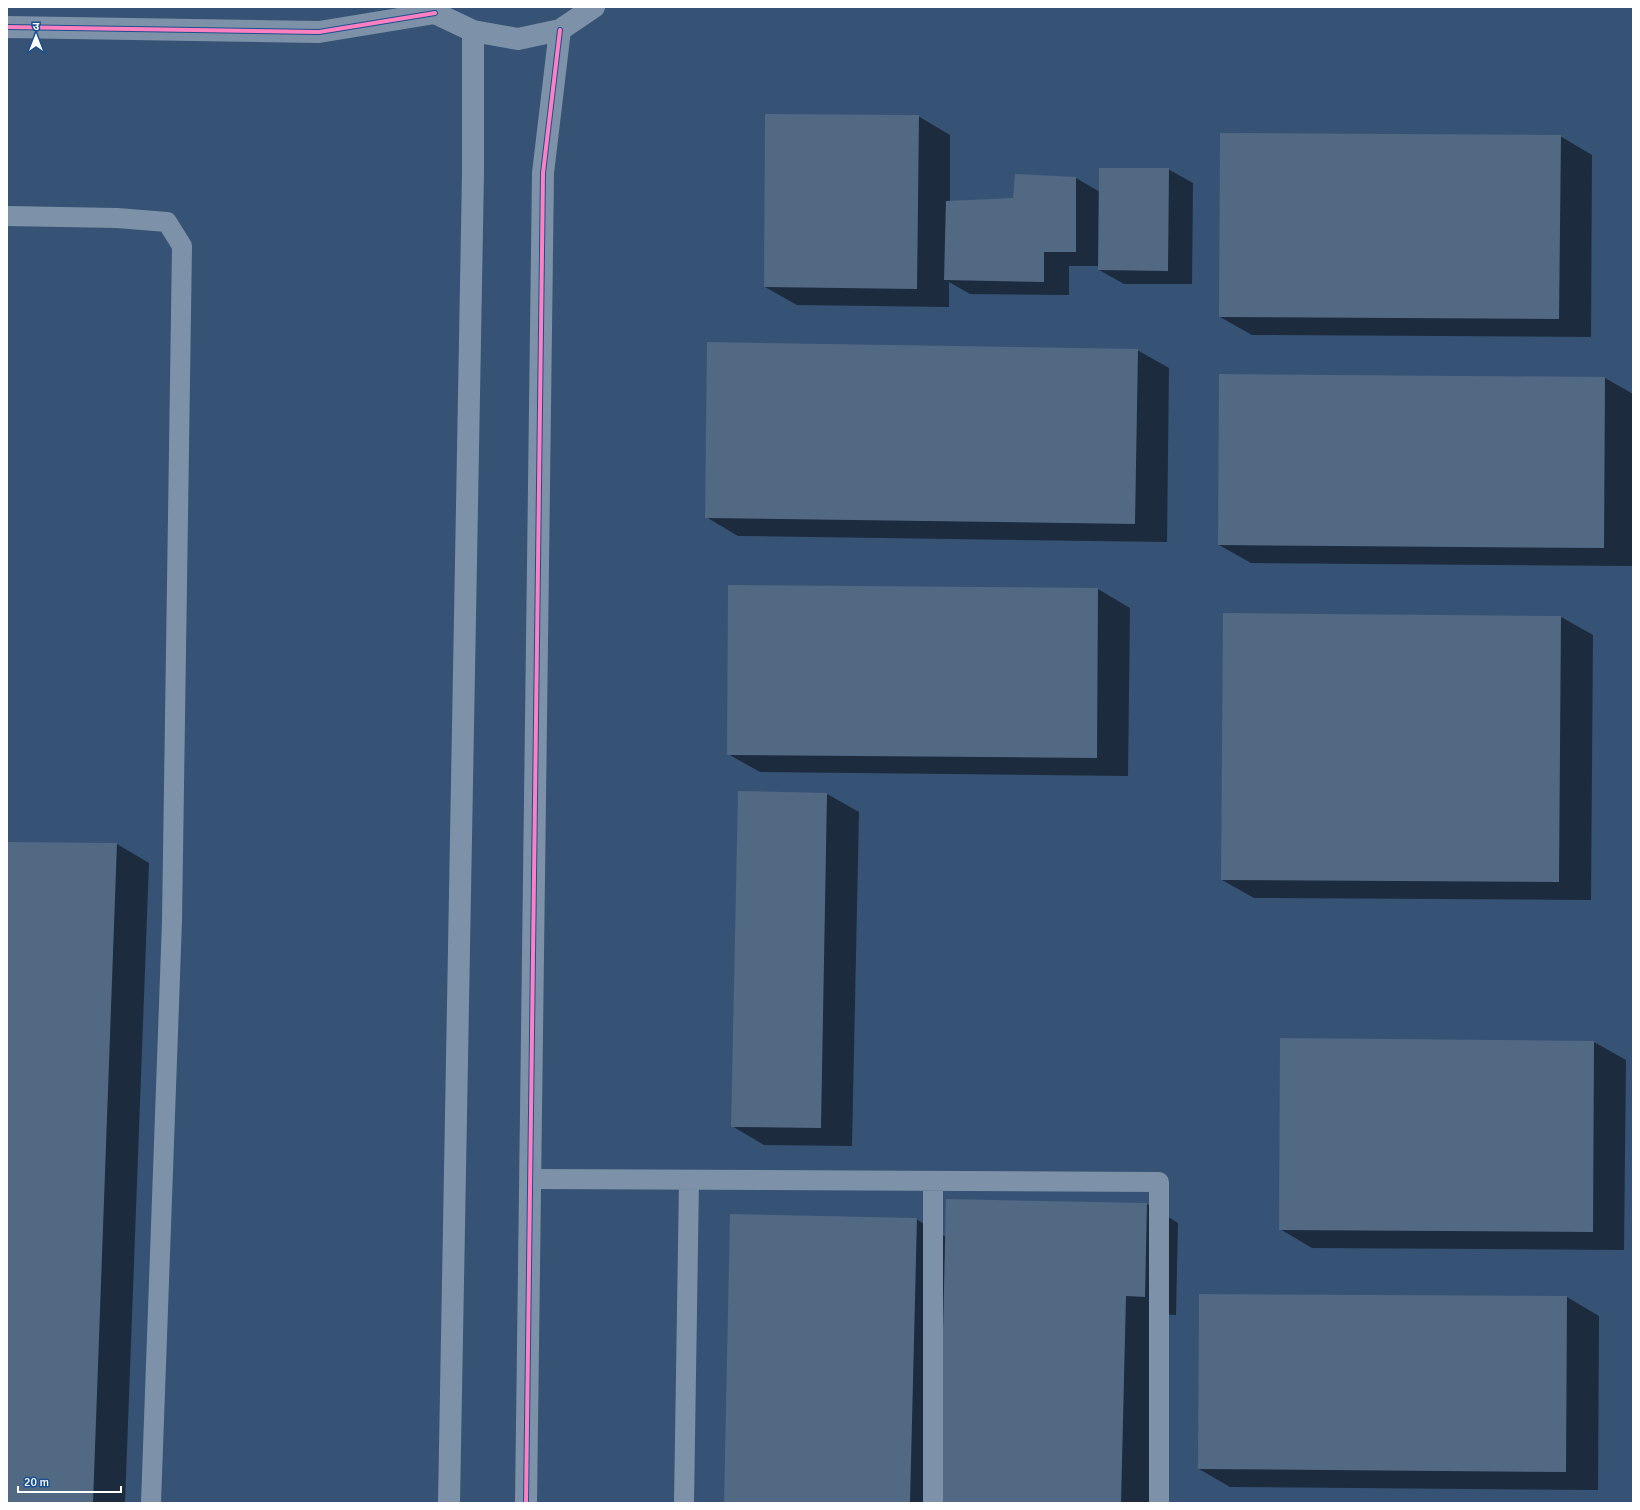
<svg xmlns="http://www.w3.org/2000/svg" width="1640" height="1510" viewBox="0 0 1640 1510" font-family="Signika,'Noto Sans Devanagari',sans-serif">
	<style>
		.shadow { fill: #0007 }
		.building { fill: #526984 }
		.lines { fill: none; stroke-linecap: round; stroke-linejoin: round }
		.service { stroke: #7d92a8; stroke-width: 20 }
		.minor { stroke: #7d92a8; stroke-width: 22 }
		.tertiary { stroke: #7d92a8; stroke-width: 22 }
		.cycleway-casing { stroke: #1b4f8f; stroke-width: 6 }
		.cycleway { stroke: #ff80c0; stroke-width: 4 }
	</style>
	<rect width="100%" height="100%" fill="#365274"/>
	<path class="shadow" d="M918,116L950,135V202L1014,199L1016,175L1076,178L1100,192L1168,169L1193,183L1192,284H1124L1099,270V266H1069V295L970,294L949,282V307L797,305L765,287Z
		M1560,136L1592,155L1591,337L1252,335L1220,317Z
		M1137,350L1169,368L1167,542L738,536L706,517Z
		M1605,378L1633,394V566L1251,563L1219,545Z
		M1098,589L1130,608L1128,776L760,772L728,754Z
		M1561,617L1593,635L1591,900L1254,898L1222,880Z
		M739,792L827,794L859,812L852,1146L764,1145L732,1126Z
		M7,843L117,844L149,863L125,1503H7Z
		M1594,1042L1626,1060L1624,1250L1312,1248L1280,1229Z
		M1147,1204L1178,1223L1176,1315L1158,1314L1153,1503H725L916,1219L946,1237Z
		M1567,1297L1599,1316L1598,1490L1230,1487L1199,1469Z"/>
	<path class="building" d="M765,114L919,115L917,289L764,287Z
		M1220,133L1561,135L1559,319L1219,317Z
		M1099,168H1169L1168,271L1098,270Z
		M1015,174L1076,177V252H1044V282L944,280L946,201L1013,198Z
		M707,342L1138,349L1135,524L705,518Z
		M1219,374L1605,377L1604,548L1218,545Z
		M728,585L1098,588L1097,758L727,755Z
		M1223,613L1561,616L1559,882L1221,880Z
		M738,791L827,793L821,1128L731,1127Z
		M7,842L117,843L93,1503H7Z
		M1280,1038L1594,1041L1593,1232L1279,1230Z
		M946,1199L1147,1203L1145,1297L1126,1296L1121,1503H939Z
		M730,1214L917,1218L910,1503H724Z
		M1199,1294L1567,1296L1566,1472L1198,1469Z"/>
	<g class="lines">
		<path class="service" d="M7,216L117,218L167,222L182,246L172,921L151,1503
			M530,1179L1159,1182V1503
			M933,1181V1503
			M684,1503L689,1181"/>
		<path class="minor" d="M7,27L319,32L435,13"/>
		<path class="tertiary" d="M432,7L435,13L473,31L518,39L560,30L594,7
			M449,1503L473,173V31
			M526,1503L543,173L560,30"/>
		<g class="cycleway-casing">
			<path id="cycleway" d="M7,27L319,32L435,13
				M526,1503L543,173L560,30"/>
		</g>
		<use href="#cycleway" class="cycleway"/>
	</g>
	<rect width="1640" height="1510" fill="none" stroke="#ffffff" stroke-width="16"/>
	<g transform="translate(36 36)" stroke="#1b4f8f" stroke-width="3" paint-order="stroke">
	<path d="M0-3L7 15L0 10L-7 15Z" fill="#ffffff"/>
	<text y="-6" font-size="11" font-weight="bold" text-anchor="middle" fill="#ffffff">उ</text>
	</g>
	<path d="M18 1486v6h103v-6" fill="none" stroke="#ffffff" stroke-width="2"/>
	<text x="24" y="1486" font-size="12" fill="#ffffff" stroke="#1b4f8f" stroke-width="3" paint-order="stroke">20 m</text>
</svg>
